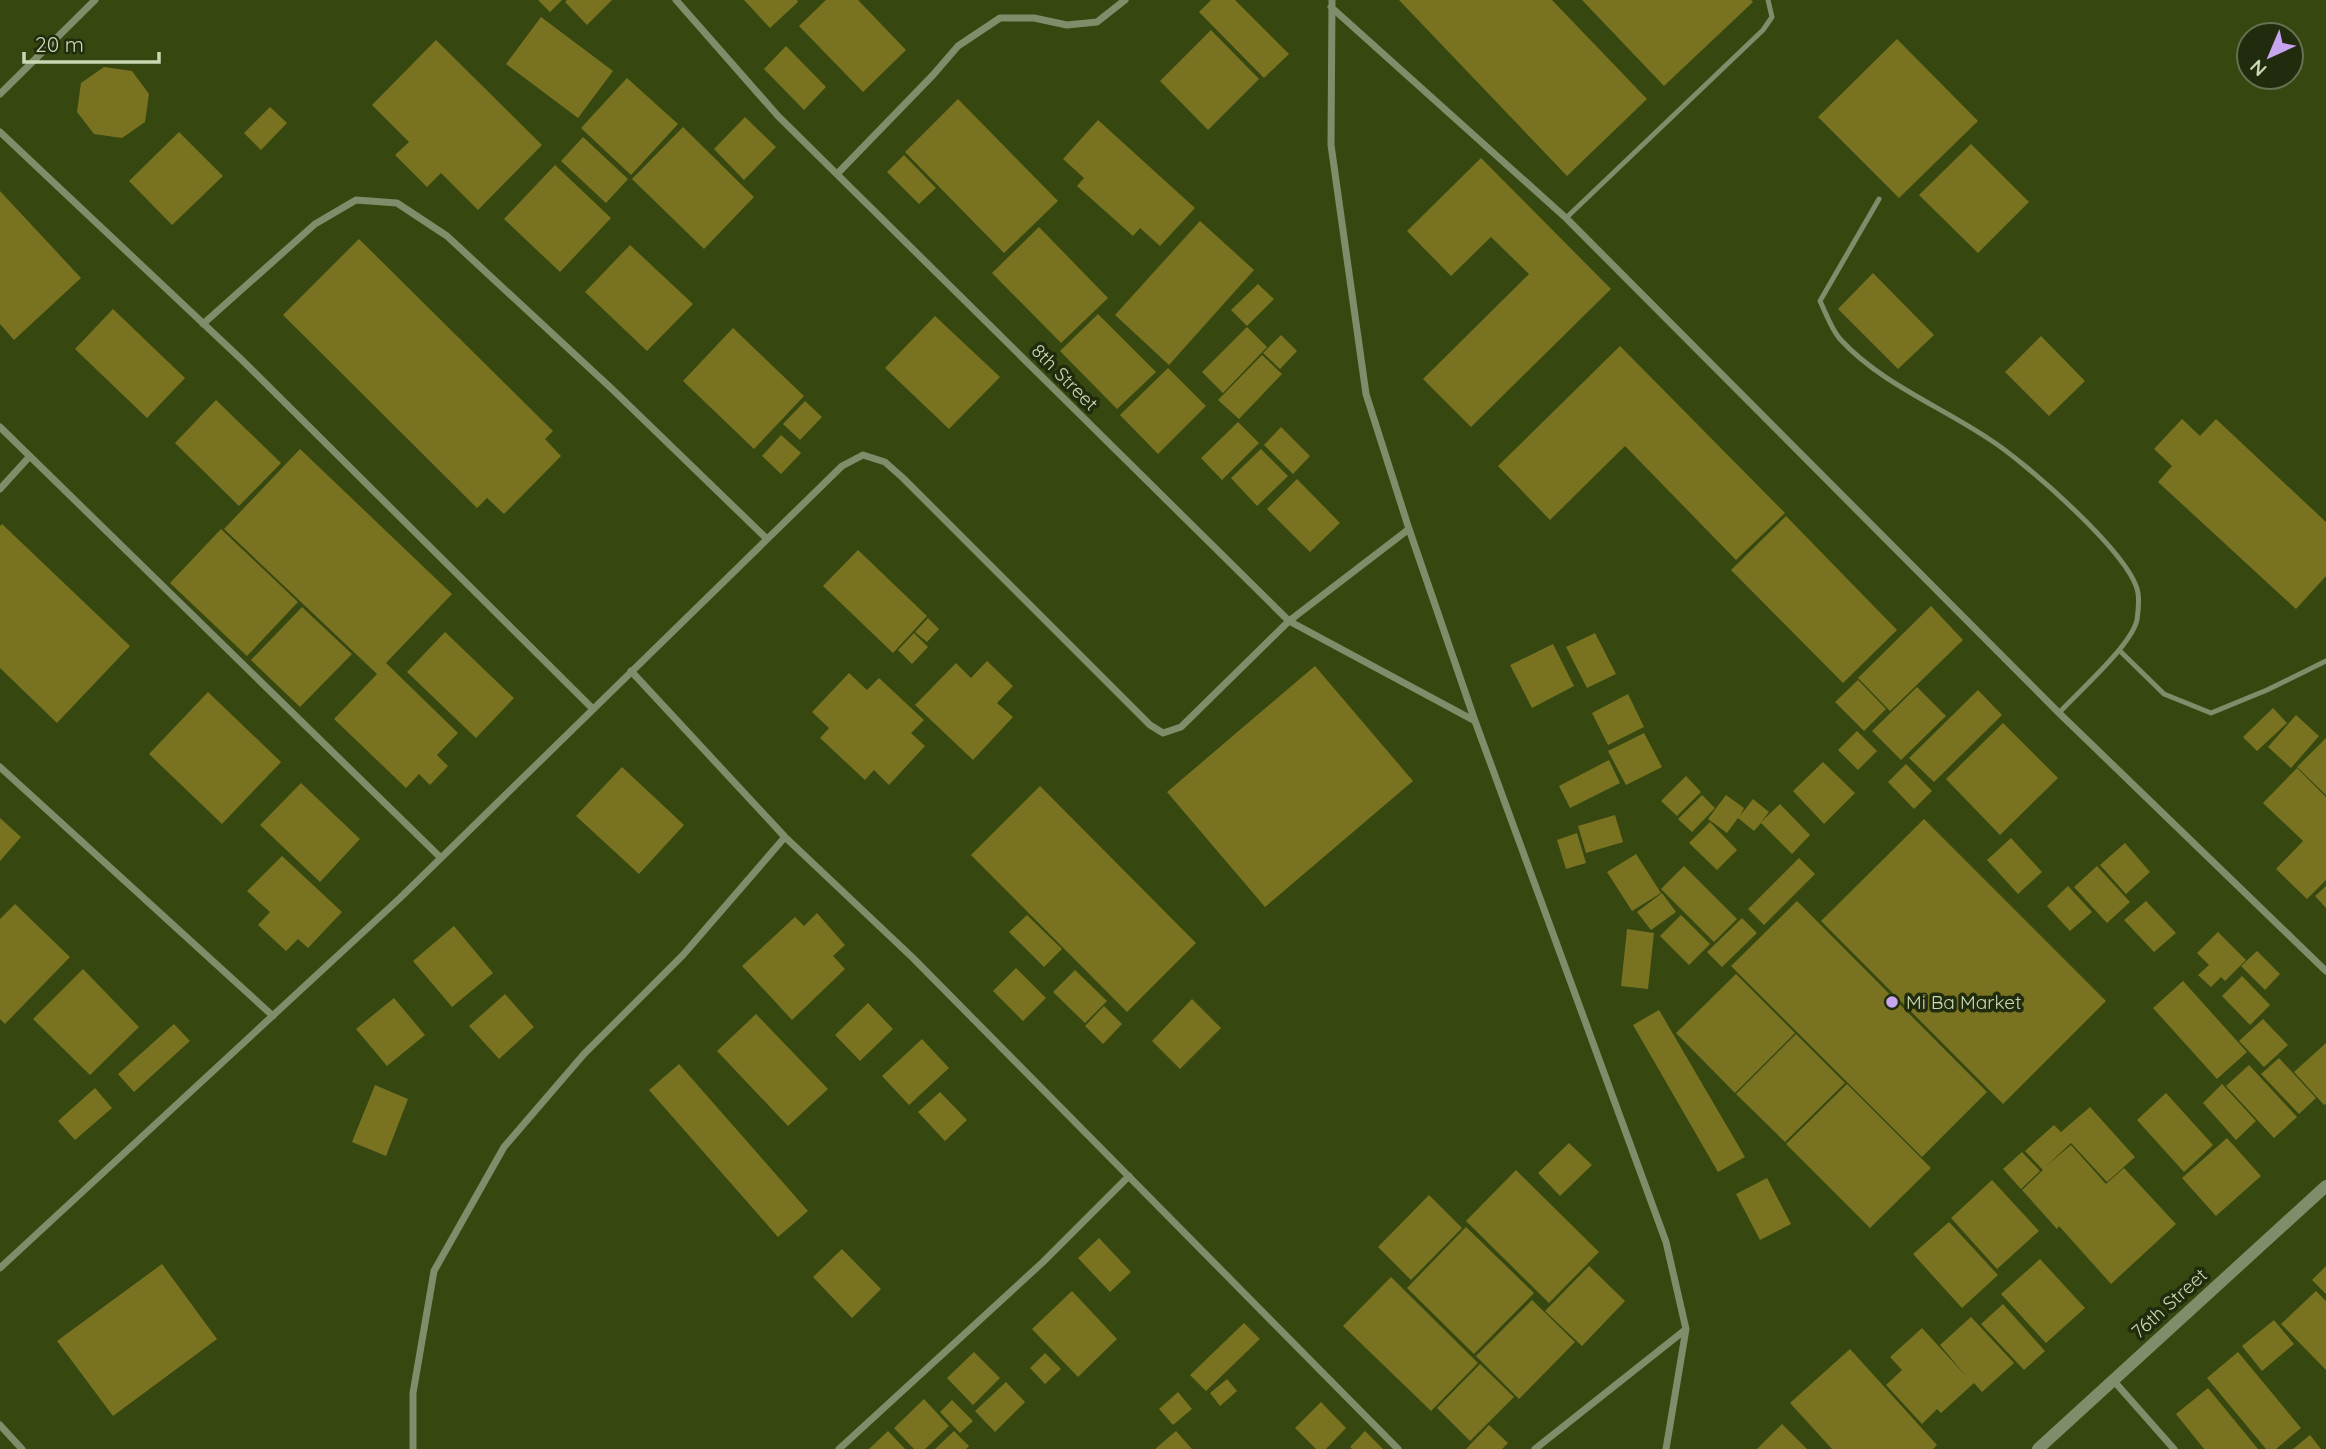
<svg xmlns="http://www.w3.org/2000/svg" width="2326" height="1449" viewBox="0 0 2326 1449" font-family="Quicksand,sans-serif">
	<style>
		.building { fill: #797321 }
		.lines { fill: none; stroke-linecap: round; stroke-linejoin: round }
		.service { stroke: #808d6b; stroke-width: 5 }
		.minor { stroke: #808d6b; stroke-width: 7 }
		.tertiary { stroke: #808d6b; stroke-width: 12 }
		.poi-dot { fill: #c8a6ef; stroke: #212b0d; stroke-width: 2.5 }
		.labels { text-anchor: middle; stroke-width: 7; stroke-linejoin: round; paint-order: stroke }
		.street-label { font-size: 19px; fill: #cad8b4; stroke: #212b0d }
		.poi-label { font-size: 19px; fill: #cad8b4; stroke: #212b0d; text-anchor: start }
	</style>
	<rect width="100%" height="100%" fill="#364710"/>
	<path class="building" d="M538,0H562L550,12Z
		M567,0H612L587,25L565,2Z
		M744,0H797L798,2L770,28Z
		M826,0H858L906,50L863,92L799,26Z
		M1211,0H1235L1289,54L1264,78L1199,12Z
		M1399,0H1552L1647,99L1567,176Z
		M1582,0H1751L1753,2L1664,86Z
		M541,17L613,71L578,118L506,64Z
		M1211,30L1259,79L1208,130L1160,81Z
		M1897,39L1978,121L1899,198L1818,117Z
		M436,40L542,145L478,210L441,173L427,187L395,155L409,142L372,105Z
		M786,46L826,87L804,110L764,69Z
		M104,67L132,71L149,94L145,122L122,138L94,134L77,112L81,83Z
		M627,78L678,124L631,175L581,128Z
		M958,99L1058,201L1004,253L905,152Z
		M270,107L287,123L261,150L244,133Z
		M745,117L776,147L744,180L714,149Z
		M1098,120L1195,208L1160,246L1140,228L1133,236L1077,186L1084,178L1063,159Z
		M683,127L754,197L704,249L632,179Z
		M179,132L223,176L172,225L129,181Z
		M583,137L628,179L606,203L561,161Z
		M1971,144L2029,202L1978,253L1919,195Z
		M904,155L936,188L919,204L887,172Z
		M1481,158L1611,289L1471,427L1423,379L1529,274L1491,237L1451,276L1407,231Z
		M555,165L611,218L560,272L504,219Z
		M0,191L81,278L14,340L0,324Z
		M1200,221L1254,270L1169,365L1115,315Z
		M1039,227L1108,298L1061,343L992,273Z
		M359,239L553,431L545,439L561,456L504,514L487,498L477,508L283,315Z
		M630,245L693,304L647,351L585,292Z
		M1873,273L1934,335L1898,369L1838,309Z
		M1258,284L1274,299L1247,326L1231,310Z
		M113,309L185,378L147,418L75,349Z
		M1098,314L1156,372L1117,409L1060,351Z
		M935,316L1000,377L949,429L885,368Z
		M1247,327L1267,347L1223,393L1202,372Z
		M733,328L804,396L754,449L683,381Z
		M1281,335L1297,351L1280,369L1263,353Z
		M2041,336L2085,381L2049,416L2005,372Z
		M1620,346L1785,513L1736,560L1625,446L1550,520L1498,466Z
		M1262,355L1282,374L1239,419L1218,400Z
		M1168,368L1206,406L1158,454L1120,415Z
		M216,400L281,463L239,506L175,443Z
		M805,401L822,417L800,440L783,424Z
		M2182,419L2200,436L2216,419L2326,522V576L2296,609L2158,482L2172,466L2154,449Z
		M1238,422L1259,443L1222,480L1201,458Z
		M1281,427L1310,456L1293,474L1264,445Z
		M781,435L801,453L781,474L762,456Z
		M300,449L452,594L386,663L458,733L437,755L448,766L430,785L419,774L406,788L334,719L377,674L224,529Z
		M1261,449L1288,476L1257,506L1231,478Z
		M1297,479L1340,523L1310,552L1267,509Z
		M1786,516L1897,630L1843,683L1731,570Z
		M2,524L130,646L57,723L0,668V526Z
		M221,529L298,602L247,656L170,583Z
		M858,550L927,616L893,653L823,586Z
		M1931,606L1963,640L1890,711L1858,678Z
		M302,607L352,654L300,707L251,660Z
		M928,618L939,629L927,642L915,632Z
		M445,632L514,698L476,738L407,672Z
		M914,633L928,647L912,664L898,650Z
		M1595,633L1616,674L1587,688L1566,647Z
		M1553,644L1574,686L1532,708L1510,665Z
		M987,661L1013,686L997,703L1013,717L973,760L915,705L956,663L971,678Z
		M1315,666L1413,781L1265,907L1167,792Z
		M849,673L867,690L879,678L924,720L911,733L925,746L889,785L874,770L865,780L820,738L829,728L812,712Z
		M1858,680L1886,709L1864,731L1835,702Z
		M1917,687L1946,716L1901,760L1872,731Z
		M1978,690L2002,715L1934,782L1909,758Z
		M208,692L281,762L222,824L149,754Z
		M1628,694L1644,727L1608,745L1592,713Z
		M2273,708L2287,723L2257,751L2243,737Z
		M2296,715L2319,736L2291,768L2268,747Z
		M2003,723L2058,778L2000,835L1946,779Z
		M1857,731L1877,751L1858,770L1838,750Z
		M1644,733L1662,767L1626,785L1608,751Z
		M2326,738V795L2297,767Z
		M1609,760L1620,783L1570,808L1559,786Z
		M1823,762L1855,793L1824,824L1793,791Z
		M1906,764L1932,791L1914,809L1888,782Z
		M622,767L684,825L639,874L576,816Z
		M2297,768L2326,797V880L2307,899L2276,869L2303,841L2263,803Z
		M1686,776L1701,792L1677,816L1661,801Z
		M301,783L360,839L320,882L260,825Z
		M1040,786L1196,943L1127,1012L971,855Z
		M1702,795L1715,808L1692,832L1678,819Z
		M1726,795L1744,808L1740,816L1753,799L1769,812L1761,822L1780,804L1810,835L1792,854L1761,823L1754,831L1738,818L1727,833L1708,819Z
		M1615,815L1623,842L1586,853L1578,826Z
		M0,818L21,837L0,861Z
		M1924,819L2106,1001L2003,1104L1821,921Z
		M1710,822L1737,850L1717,870L1689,843Z
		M1577,833L1586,863L1566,869L1557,840Z
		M2011,838L2042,872L2018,894L1987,860Z
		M2125,843L2150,872L2126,894L2100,865Z
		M1636,854L1661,893L1632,911L1607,872Z
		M282,856L342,912L308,948L298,939L286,951L258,925L270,912L247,891Z
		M1799,858L1815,874L1764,925L1748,909Z
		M1684,866L1737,919L1714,942L1661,889Z
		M2097,866L2130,902L2107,923L2074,887Z
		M2068,886L2092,912L2070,931L2047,906Z
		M2326,886V908L2315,896Z
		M1662,893L1676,912L1651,930L1637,912Z
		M1797,901L1987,1092L1922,1157L1731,966Z
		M2146,901L2176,933L2154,952L2124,920Z
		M15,904L70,957L5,1024L0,1019V919Z
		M817,913L845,945L833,956L845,969L792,1020L742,966L795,917L804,926Z
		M1027,915L1062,949L1044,967L1009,932Z
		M1681,915L1710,944L1689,965L1660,936Z
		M1742,918L1757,933L1722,967L1707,952Z
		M454,926L493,973L452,1007L413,961Z
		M1627,929L1654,933L1648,989L1621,986Z
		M2218,932L2246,960L2225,981L2221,977L2211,987L2198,975L2209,965L2197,953Z
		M2257,951L2280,974L2265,990L2241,966Z
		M1016,968L1046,998L1023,1021L993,991Z
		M83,969L139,1027L90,1075L33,1019Z
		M1075,970L1107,1001L1085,1023L1053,992Z
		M1736,974L1795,1033L1735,1093L1676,1033Z
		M2242,976L2270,1005L2250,1025L2222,996Z
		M2183,981L2247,1052L2217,1079L2153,1008Z
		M505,994L534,1027L499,1059L469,1026Z
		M394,998L425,1035L387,1066L356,1029Z
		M1192,999L1221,1028L1180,1069L1152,1041Z
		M868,1003L893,1029L860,1061L835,1035Z
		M1104,1006L1122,1024L1103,1044L1085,1026Z
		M1659,1010L1745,1157L1718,1172L1633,1025Z
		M756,1014L828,1089L788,1126L717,1051Z
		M2263,1019L2288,1045L2264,1067L2239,1041Z
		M174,1024L190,1041L134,1092L118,1074Z
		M1796,1034L1845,1083L1785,1142L1736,1094Z
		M922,1039L949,1068L909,1105L882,1076Z
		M2326,1043V1104L2324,1105L2294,1072Z
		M2279,1058L2316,1098L2299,1114L2261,1074Z
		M679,1064L808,1211L778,1237L649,1090Z
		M2249,1065L2297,1117L2274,1138L2226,1086Z
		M1847,1084L1931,1168L1870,1228L1786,1144Z
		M2222,1084L2256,1121L2236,1140L2203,1103Z
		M375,1085L408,1099L386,1156L352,1142Z
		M95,1088L112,1108L75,1140L58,1121Z
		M940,1092L967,1120L945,1141L918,1112Z
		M2166,1093L2213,1145L2184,1172L2137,1120Z
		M2090,1107L2135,1157L2107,1182L2071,1143L2045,1167L2071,1145L2106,1184L2124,1168L2176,1224L2111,1284L2059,1226L2057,1229L2022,1190L2043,1170L2025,1151L2054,1125L2061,1132Z
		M2227,1138L2261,1176L2216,1216L2182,1178Z
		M1569,1143L1592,1165L1560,1196L1538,1173Z
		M2022,1152L2040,1171L2021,1189L2003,1169Z
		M1516,1170L1599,1252L1549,1303L1466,1221Z
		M1767,1178L1791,1224L1760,1240L1736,1194Z
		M1992,1180L2039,1231L1997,1269L1951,1218Z
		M1429,1195L1462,1228L1411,1280L1378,1247Z
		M1949,1222L1998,1275L1962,1308L1913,1254Z
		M1466,1227L1534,1293L1474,1354L1407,1288Z
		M1099,1238L1131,1272L1110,1292L1078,1258Z
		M842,1249L881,1289L852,1318L813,1277Z
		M2040,1259L2085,1308L2046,1343L2001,1294Z
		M162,1264L217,1339L113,1416L57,1341Z
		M1589,1266L1625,1301L1582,1346L1545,1311Z
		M2326,1266V1294L2312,1280Z
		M1391,1277L1478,1363L1431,1411L1343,1326Z
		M1072,1291L1117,1339L1078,1377L1032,1329Z
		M2316,1291L2326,1301V1370L2281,1324Z
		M1532,1300L1575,1342L1519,1399L1476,1356Z
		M2003,1304L2045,1351L2024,1370L1981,1324Z
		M1971,1317L2014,1363L1982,1392L1974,1383L1941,1413L1937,1409L1922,1424L1886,1385L1902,1370L1890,1357L1922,1328L1966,1376L1940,1345Z
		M2274,1320L2294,1344L2262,1371L2242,1346Z
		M1244,1323L1260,1339L1206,1391L1190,1375Z
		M1850,1349L1937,1445L1933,1449H1832L1790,1403Z
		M974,1352L1000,1378L973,1405L947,1378Z
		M2238,1352L2301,1428L2276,1449H2266L2207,1378Z
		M1045,1353L1061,1369L1045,1384L1030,1368Z
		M1480,1364L1514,1397L1470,1441L1437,1408Z
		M1227,1379L1237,1391L1220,1406L1210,1393Z
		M1006,1382L1025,1402L995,1432L975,1411Z
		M2208,1388L2258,1449H2204L2176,1414Z
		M1178,1392L1192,1409L1173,1425L1159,1409Z
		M924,1399L949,1426L925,1449H914L894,1428Z
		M952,1400L973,1421L960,1433L940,1412Z
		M1321,1402L1346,1428L1326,1449H1316L1295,1428Z
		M1782,1424L1807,1449H1757Z
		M1489,1425L1508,1443L1502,1449H1466Z
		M888,1431L905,1449H869Z
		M954,1431L969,1446L966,1449H935Z
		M1176,1431L1192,1449H1155Z
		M1365,1431L1383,1449H1352L1350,1447Z
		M2310,1435L2321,1449H2293Z"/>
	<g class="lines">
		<path class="service" d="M1879,199L1820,301C1826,313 1831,329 1840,339C1880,383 1940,406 1989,439C2024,461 2132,555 2138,593C2139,600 2138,613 2137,620C2131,646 2078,692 2059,713
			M1566,218L1763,30L1772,17L1768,0
			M2119,650L2164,694L2211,713L2267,690L2326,661"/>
		<path class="minor" d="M676,0L778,116L1289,621L1475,721
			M1332,0L1331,145L1366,394L1409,529L1475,721L1666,1242L1686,1329L1666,1449
			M1331,7L1566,218L2059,713L2326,971
			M0,94L95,0
			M0,132L242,360L593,709
			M837,174L933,75L958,46L1000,18H1034L1067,25L1097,22L1125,0
			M203,324L315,224L356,200L397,203L447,236L612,389L767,539
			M0,427L441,858
			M0,489L30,456
			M631,671L785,837L913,958L1398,1449
			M0,767L273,1016
			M0,1268L400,898L842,466L863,455L885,462L903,478L1150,725L1163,733L1181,727L1289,621L1409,529
			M2113,1380L2174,1449
			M0,1425L22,1449
			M413,1449V1393L434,1271L504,1147L584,1054L683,955L785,837
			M839,1449L1043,1262L1129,1176
			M1535,1449L1685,1330"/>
		<path class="tertiary" d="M2038,1449L2326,1186"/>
	</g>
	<circle class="poi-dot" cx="1892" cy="1002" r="7"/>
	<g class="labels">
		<g class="street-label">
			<text transform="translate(1065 377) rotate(45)" y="7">8th Street</text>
			<text transform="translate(2169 1303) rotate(-42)" y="7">76th Street</text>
		</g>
		<g class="poi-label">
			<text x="1906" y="1009">Mi Ba Market</text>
		</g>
	</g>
	<g transform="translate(2270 56) rotate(224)"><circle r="33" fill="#212b0d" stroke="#657050" stroke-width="2"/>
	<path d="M0-5L12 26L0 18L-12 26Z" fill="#c8a6ef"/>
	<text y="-10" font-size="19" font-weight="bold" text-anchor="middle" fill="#cad8b4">N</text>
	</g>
	<path d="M24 52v10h135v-10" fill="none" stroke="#cad8b4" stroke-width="3.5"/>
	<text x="35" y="52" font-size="21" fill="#cad8b4" stroke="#212b0d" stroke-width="5" paint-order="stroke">20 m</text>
</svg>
